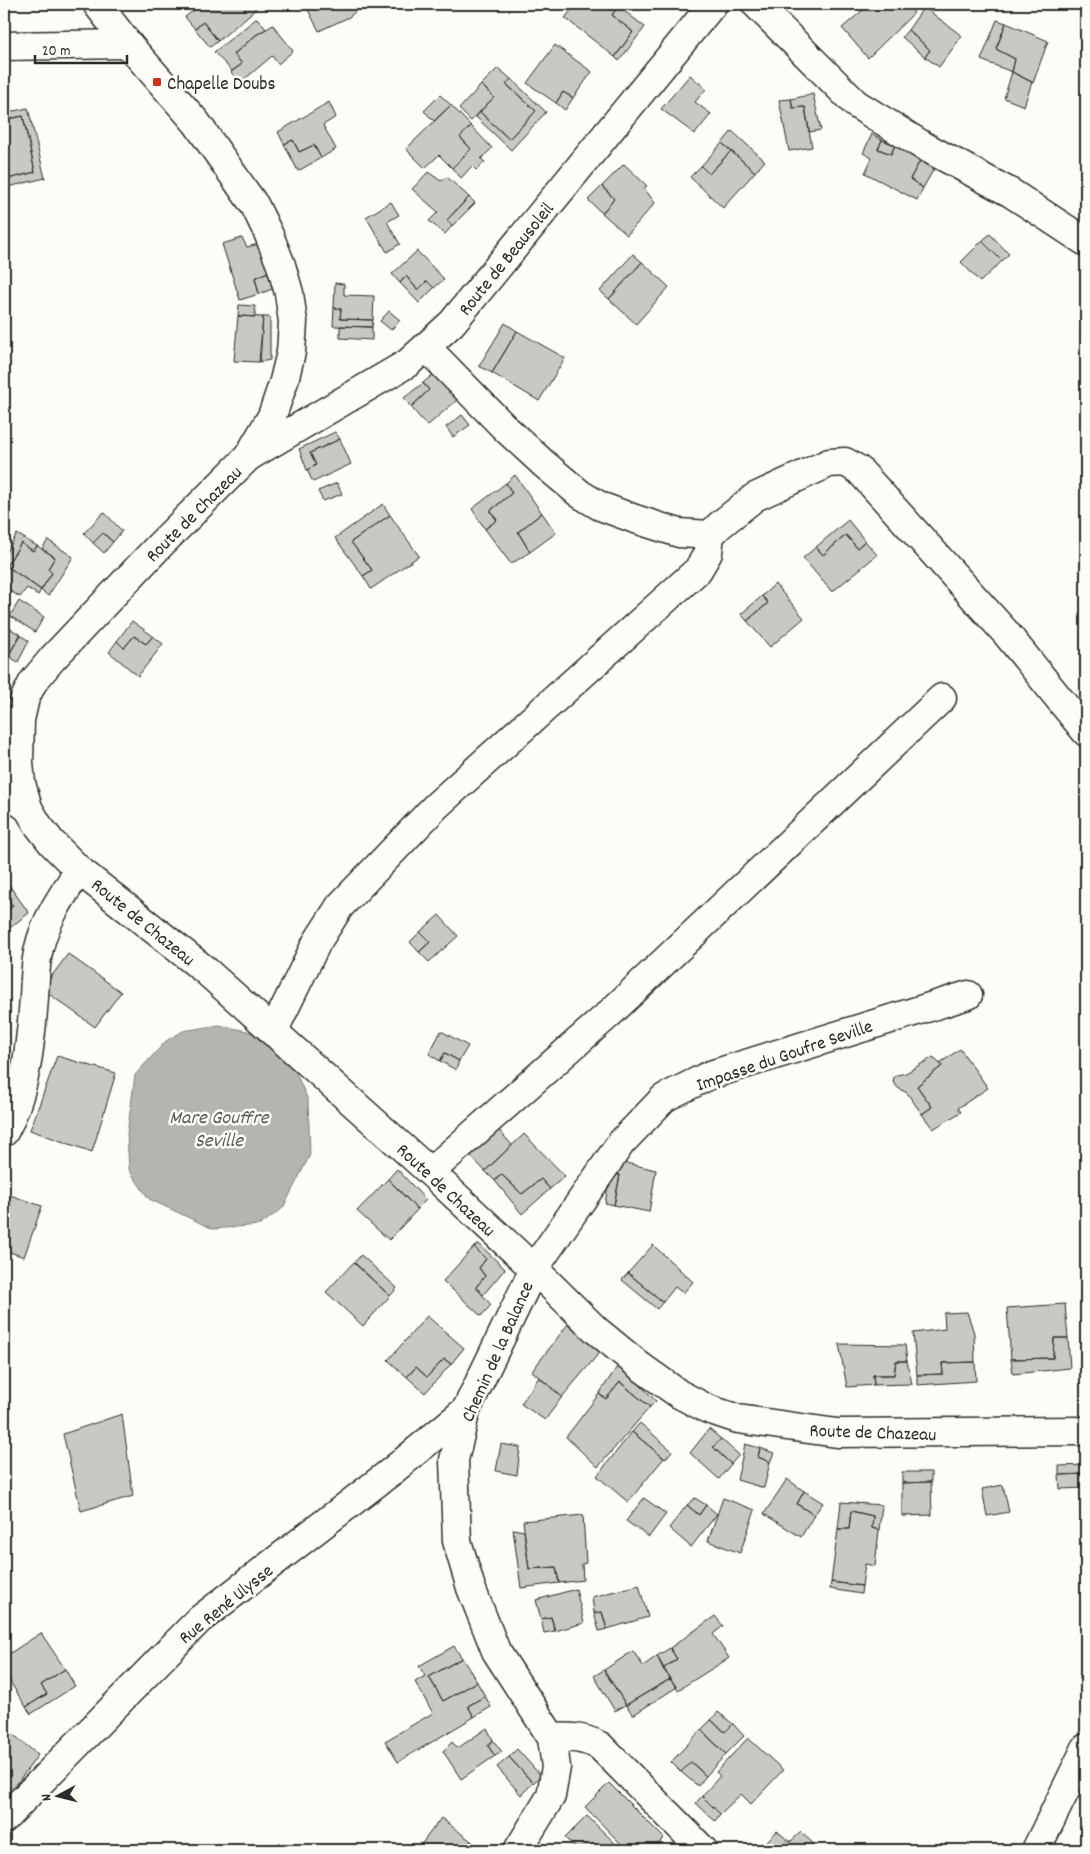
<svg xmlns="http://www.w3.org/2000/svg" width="1090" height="1854" viewBox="0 0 1090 1854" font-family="Dekko,sans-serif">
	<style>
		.water { fill: #b5b4b1; stroke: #7e7d7b }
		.building { fill: #c9c8c4; stroke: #2b2b2b }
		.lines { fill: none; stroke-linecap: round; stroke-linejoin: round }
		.minor-casing { stroke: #2b2b2b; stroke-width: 31 }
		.major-casing { stroke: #2b2b2b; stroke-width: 31 }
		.minor { stroke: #fdfcf7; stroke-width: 28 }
		.major { stroke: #fdfcf7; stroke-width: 28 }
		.poi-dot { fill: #c8321e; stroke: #fdfcf7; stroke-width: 2 }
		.labels { text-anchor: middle; stroke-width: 5; stroke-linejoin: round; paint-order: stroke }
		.poi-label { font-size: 19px; fill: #2b2b2b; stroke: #fdfcf7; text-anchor: start }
		.street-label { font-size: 19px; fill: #2b2b2b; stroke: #fdfcf7 }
		.water-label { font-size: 20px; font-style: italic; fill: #5b5b5a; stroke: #fdfcf7 }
	</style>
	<rect width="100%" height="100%" fill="#fdfcf7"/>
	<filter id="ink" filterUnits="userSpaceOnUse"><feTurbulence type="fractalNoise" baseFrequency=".02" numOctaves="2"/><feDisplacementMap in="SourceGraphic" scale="10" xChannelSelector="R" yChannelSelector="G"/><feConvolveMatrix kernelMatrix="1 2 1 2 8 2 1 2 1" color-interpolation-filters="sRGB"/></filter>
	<g filter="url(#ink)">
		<path class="water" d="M219,1025L251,1032L295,1071L308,1100L310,1155L283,1208L260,1225L213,1229L149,1199L129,1170L127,1134L135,1075L166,1041L183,1031Z"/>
		<path class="building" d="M202,4H252L256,9L218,41L203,22L195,29L185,17Z
			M305,4H360L361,7L349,17L319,31Z
			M576,4H615L618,6L612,15L633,32L615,57L565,18Z
			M870,4H905L914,13L868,58L842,28Z
			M618,6L645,27L619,61L615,57L633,32L612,15Z
			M924,7L962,36L939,67L925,57L930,50L908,30Z
			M257,18L266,29L256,35L234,54L242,64L232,71L214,52Z
			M997,20L1006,23L996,49L1015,59L1012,72L981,60Z
			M203,22L218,41L210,47L195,29Z
			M1006,23L1048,41L1033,83L1012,72L1015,59L996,49Z
			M273,25L293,51L278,64L272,56L240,83L231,72L242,64L234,54L256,35Z
			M908,30L930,50L925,57L902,37Z
			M555,45L592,72L573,98L563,92L556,103L527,83Z
			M498,68L511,79L506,84L536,111L509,139L480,112L494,97L481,85Z
			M1012,72L1032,82L1024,106L1004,98Z
			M690,75L706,89L695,102L711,114L695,134L661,109Z
			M511,79L546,112L511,150L476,117L480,112L509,139L536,111L506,84Z
			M481,85L494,97L471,121L459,109Z
			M563,92L573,98L565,110L556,103Z
			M813,94L821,130L809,132L805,107L793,108L791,99Z
			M440,95L451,105L434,121L424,111Z
			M791,99L793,108L805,107L812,147L789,151L779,100Z
			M329,102L336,117L323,125L336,149L321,158L314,145L299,152L293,140L284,144L278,132Z
			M451,105L471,126L460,137L471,149L452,168L439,155L425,168L406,149Z
			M28,108L45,178L4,188V180L35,172L23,116L4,120V113Z
			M23,116L35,172L4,180V120Z
			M471,126L492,148L481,159L485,162L476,170L472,166L461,178L452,168L471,149L460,137Z
			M732,131L765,161L755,172L722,143Z
			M872,134L882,140L878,149L891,154L895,145L921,159L910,179L923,188L917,200L865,173L872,158L863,153Z
			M293,140L299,152L314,145L321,158L298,171L284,144Z
			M882,140L895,145L891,154L878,149Z
			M722,143L731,151L709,174L701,166Z
			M731,151L755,172L723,208L690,177L701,166L709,174Z
			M921,159L935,167L923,188L910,179Z
			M624,164L647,186L644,188L655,203L627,235L602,213L614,199L602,186Z
			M428,172L441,181L447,177L469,197L447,220L452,226L445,234L429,221L438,212L412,189Z
			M602,186L614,199L602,213L588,200Z
			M469,197L475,203L452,226L447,220Z
			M391,202L399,215L387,222L400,244L387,252L366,217Z
			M990,234L1009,254L1002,261L982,241Z
			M242,238L247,247L259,244L270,271L255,278L259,294L240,300L222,244Z
			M982,241L1002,261L980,282L961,262Z
			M417,251L444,279L434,288L427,281L418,290L406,276L400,283L392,274Z
			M633,254L642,262L609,299L600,291Z
			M642,262L669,287L636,324L609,299Z
			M270,271L275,288L259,294L255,278Z
			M406,276L418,290L427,281L434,288L419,303L400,283Z
			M335,283L344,284V295L374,296L373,320L340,319L341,309L334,308Z
			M239,305L255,306V317L238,316Z
			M334,308L341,309L340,319L373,320L372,327L333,326Z
			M389,311L400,320L391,330L380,321Z
			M238,316L263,317L259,362L234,361Z
			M263,317H270V360L260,362Z
			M505,323L517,331L492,373L479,366Z
			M340,326L372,327V340L340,338Z
			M517,331L565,358L539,401L492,373Z
			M436,372L457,400L427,426L411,407L429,390L423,383Z
			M423,383L429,390L411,407L404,398Z
			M462,415L470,425L453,437L446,427Z
			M335,432L340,439L310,453L316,465L307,470L299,449Z
			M340,439L351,464L313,482L307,470L316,465L310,453Z
			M515,475L542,513L518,532L530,552L511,564L485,529L497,520L490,511L512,493L506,483Z
			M337,483L342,494L323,501L318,491Z
			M506,483L512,493L490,511L497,520L485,529L472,509Z
			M383,504L390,515L351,542L372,570L363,576L335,538Z
			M104,512L122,531L113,542L103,533L93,543L84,533Z
			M542,513L556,533L530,552L518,532Z
			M390,515L419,556L371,589L363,576L372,570L351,542Z
			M848,520L865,541L857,548L846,535L823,555L816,547Z
			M103,533L113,542L104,553L93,543Z
			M17,534L37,546L33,551L21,543L7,565L4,563V556Z
			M846,535L857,548L865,541L877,555L832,592L803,558L816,547L823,555Z
			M48,540L73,557L48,596L41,590L52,573L48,569L55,557L42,549Z
			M21,543L33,551L37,546L55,557L48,569L52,573L41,590L4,564L7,565Z
			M4,564L41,590L38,595L27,588L20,597L4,587Z
			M775,584L804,618L770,647L747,621L768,603L762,596Z
			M762,596L768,603L747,621L741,614Z
			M19,601L44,617L35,632L10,616Z
			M132,621L153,636L146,644L134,636L124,648L117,641Z
			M7,627L21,635L8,656L4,653V631Z
			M20,635L29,641L18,662L8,656Z
			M134,636L146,644L153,636L163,644L138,676L109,652L117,641L124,648Z
			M4,878L29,913L4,932V913L13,906L4,894Z
			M4,894L13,906L4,913Z
			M439,915L458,936L429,962L419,952L430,942L420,932Z
			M420,932L430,942L419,952L410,942Z
			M68,954L121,992L95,1027L42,989Z
			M441,1031L468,1046L459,1061L445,1053L440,1061L429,1054Z
			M960,1049L988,1088L958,1108L961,1112L933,1129L922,1114L932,1107L917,1086L942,1066L940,1063Z
			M445,1053L459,1061L456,1070L440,1061Z
			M57,1056L116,1073L92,1152L30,1130Z
			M933,1057L942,1066L917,1086L932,1107L922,1114L907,1093L898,1088L893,1082L894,1077L897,1075L906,1073Z
			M495,1126L512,1145L485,1171L467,1152Z
			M524,1134L565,1176L550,1189L541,1179L522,1194L501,1174L495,1181L485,1171Z
			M613,1160L656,1170L649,1212L614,1205L620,1175L610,1174Z
			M397,1169L426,1200L417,1209L388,1179Z
			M501,1174L522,1194L541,1179L550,1189L522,1214L495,1181Z
			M610,1174L620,1175L614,1205L605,1203Z
			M388,1179L417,1209L419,1208L389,1240L357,1211Z
			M4,1193L42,1206L24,1257L4,1250Z
			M479,1244L505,1269L483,1295L476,1287L485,1276L479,1268L486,1259L474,1247Z
			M653,1245L693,1282L683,1293L675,1287L663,1302L628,1273Z
			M474,1247L486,1259L479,1268L485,1276L476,1287L491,1305L481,1316L443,1281Z
			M361,1255L397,1288L390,1296L354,1263Z
			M354,1262L390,1296L363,1326L326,1292Z
			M628,1273L663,1302L657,1309L622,1280Z
			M1065,1304L1068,1338H1054L1053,1358L1011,1359L1007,1308Z
			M967,1312L974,1333L975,1362L942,1363L943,1374L917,1375L913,1333L945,1329L944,1313Z
			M427,1316L464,1348L451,1364L444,1359L427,1377L416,1367L407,1377L388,1360Z
			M568,1324L600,1352L562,1397L532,1371Z
			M1054,1338H1068L1070,1368L1013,1374L1011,1359L1053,1358Z
			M839,1344L905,1345L907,1361H896L894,1375H873L874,1385L847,1387Z
			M444,1359L451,1364L425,1393L407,1377L416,1367L427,1377Z
			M896,1361H907L912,1384L874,1385L873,1375H894Z
			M975,1362L976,1381L917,1385V1375L943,1374L942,1363Z
			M619,1364L656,1401L650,1407L620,1382L606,1399L599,1394Z
			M539,1377L562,1397L545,1420L521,1404Z
			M620,1382L650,1407L598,1467L566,1437L599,1394L606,1399Z
			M122,1414L133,1496L81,1511L63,1434Z
			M640,1423L672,1451L665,1459L632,1432Z
			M709,1429L721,1439L713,1447L731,1464L719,1479L690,1453Z
			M632,1432L664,1458L628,1502L597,1476Z
			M721,1439L739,1455L731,1464L713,1447Z
			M501,1444L520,1447L517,1475L496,1471Z
			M745,1444L760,1448L758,1457L770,1462L764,1488L737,1480Z
			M760,1448L774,1453L770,1462L758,1457Z
			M1086,1465V1474L1059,1475V1466Z
			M902,1472H931V1482L902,1483Z
			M1086,1474V1488L1060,1489L1059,1475Z
			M787,1479L804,1491L797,1504L814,1515L801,1537L764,1514Z
			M931,1482L932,1515L902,1516V1483Z
			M1003,1485L1009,1512L987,1516L982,1489Z
			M804,1491L823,1503L814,1515L797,1504Z
			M644,1498L666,1514L649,1537L626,1521Z
			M695,1498L706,1505L699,1515L687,1505Z
			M723,1498L755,1510L740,1553L708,1541Z
			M841,1502L882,1505L879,1530L872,1528L873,1516L851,1511L849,1529H838Z
			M687,1505L699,1515L706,1505L717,1514L691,1547L669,1528Z
			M851,1511L873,1516L872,1528L879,1530L875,1566L865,1564L862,1586L831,1582L838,1529H849Z
			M583,1515L586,1563L582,1564L583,1580L559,1583L556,1567L529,1569L523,1521Z
			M513,1529L524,1531L529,1569L556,1567L559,1583L521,1588Z
			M831,1582L862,1586L861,1594L830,1589Z
			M639,1585L648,1617L607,1629L602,1612L594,1613L592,1597Z
			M576,1589L584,1623L555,1631L551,1617L541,1619L536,1600Z
			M602,1612L607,1629L599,1631L594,1613Z
			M715,1616L723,1626L713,1634L729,1658L678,1690L663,1669L677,1659L670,1648Z
			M551,1617L555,1631L544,1633L541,1619Z
			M41,1633L65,1669L41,1685L47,1694L26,1707L4,1672V1657Z
			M454,1646L462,1658L429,1677L443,1701L477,1682L485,1696L468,1706L474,1717L398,1762L385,1741L433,1713L415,1682L425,1676L419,1666Z
			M670,1648L677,1659L663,1669L657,1656Z
			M633,1651L643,1666L657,1656L670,1679L626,1705L604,1670Z
			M462,1658L477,1682L443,1701L429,1677Z
			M65,1669L75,1686L31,1714L26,1707L47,1694L41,1685Z
			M604,1670L626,1705L615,1711L594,1676Z
			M670,1679L677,1687L633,1715L626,1705Z
			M485,1696L491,1707L474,1717L468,1706Z
			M718,1712L733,1724L725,1732L711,1720Z
			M711,1720L725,1732L733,1724L744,1736L726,1754L701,1730Z
			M4,1727L38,1755L4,1801Z
			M487,1728L493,1740L488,1746L495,1756L461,1779L443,1751L452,1742L458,1748Z
			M701,1730L726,1754L706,1776L691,1762L681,1772L671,1762Z
			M748,1738L783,1770L751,1804L741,1794L720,1814L702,1796L720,1776L716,1772Z
			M493,1740L502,1752L495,1756L488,1746Z
			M517,1749L541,1776L533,1783L509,1757Z
			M509,1757L533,1783L521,1795L497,1767Z
			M691,1762L706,1776L698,1786L681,1772Z
			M609,1783L664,1838L652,1850H627L585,1807Z
			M702,1796L720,1814L715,1821L696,1803Z
			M587,1816L622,1850H578L565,1838Z
			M441,1818L471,1841L464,1850H417Z
			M777,1831L790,1842L801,1832L820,1850H766L762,1846Z
			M471,1841L482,1850H464Z"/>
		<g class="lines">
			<g class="minor-casing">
				<path id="minor" d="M756,4L856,104L922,145L1011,193L1086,242
					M4,46L128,44
					M426,347L505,428L544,464L580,494L600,506L635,519L679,533L710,535
					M248,457L408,363L452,323L713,4
					M4,791L28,808
					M273,1032L317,942L340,906L436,806L698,570L708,553L710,535L720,525L755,497L829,463L845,462L859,470L1006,633L1086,732
					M4,1132C26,1092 31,1042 34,997C35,981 35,963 39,948C46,918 63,895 79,870
					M430,1172L608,1015L942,698
					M552,1738C570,1737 583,1737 600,1746L703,1850
					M4,1819L199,1620L392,1471L466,1410
					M518,1850L551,1796L556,1767L552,1738L496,1651L471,1588L457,1541L454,1460L466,1410L534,1269L621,1143L664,1098L710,1075L968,995
					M1036,1850L1086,1748"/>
			</g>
			<g class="major-casing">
				<path id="major" d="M97,4L128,44L196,122L255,206L269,235L281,265L289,293L293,322L291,352L284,381L272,416L248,457L159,546L52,659L33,682L25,698L20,720L19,763L21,783L28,808L38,825L52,843L79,870L205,970L430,1172L534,1269L596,1330L641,1367L679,1394L708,1409L738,1419L837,1433L1086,1431"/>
			</g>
			<use href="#minor" class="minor"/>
			<use href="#major" class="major"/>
		</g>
	</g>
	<rect class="poi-dot" x="152" y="77" width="10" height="10" rx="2.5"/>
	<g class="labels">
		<g class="poi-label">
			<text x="167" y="89">Chapelle Doubs</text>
		</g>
		<g class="street-label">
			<text transform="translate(505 258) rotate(-51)" y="7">Route de Beausoleil</text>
			<text transform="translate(193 513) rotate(-45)" y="7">Route de Chazeau</text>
			<text transform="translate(144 921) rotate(39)" y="7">Route de Chazeau</text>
			<text transform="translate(784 1054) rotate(-19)" y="7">Impasse du Goufre Seville</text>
			<text transform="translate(447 1189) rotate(43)" y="7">Route de Chazeau</text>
			<text transform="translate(496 1351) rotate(-66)" y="7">Chemin de la Balance</text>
			<text transform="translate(873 1431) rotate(2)" y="7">Route de Chazeau</text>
			<text transform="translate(225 1603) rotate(-39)" y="7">Rue René Ulysse</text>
		</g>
		<g class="water-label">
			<text x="219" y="1123">Mare Gouffre<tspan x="219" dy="23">Seville</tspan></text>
		</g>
	</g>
	<rect width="1090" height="1854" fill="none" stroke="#fdfcf7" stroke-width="20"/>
	<rect x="10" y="10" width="1070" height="1834" fill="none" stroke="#2b2b2b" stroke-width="2" filter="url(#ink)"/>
	<g transform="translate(58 1796) rotate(263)" stroke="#fdfcf7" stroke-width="4" paint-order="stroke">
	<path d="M0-4L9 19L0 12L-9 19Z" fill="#2b2b2b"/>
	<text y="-8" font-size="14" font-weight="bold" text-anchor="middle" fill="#2b2b2b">N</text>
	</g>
	<path d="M35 55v8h92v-8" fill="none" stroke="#2b2b2b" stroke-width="2.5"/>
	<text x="42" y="55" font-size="15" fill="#2b2b2b" stroke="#fdfcf7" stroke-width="4" paint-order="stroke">20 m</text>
</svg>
